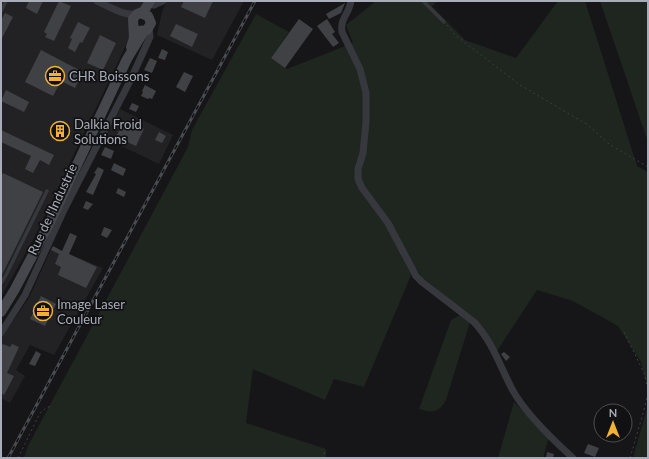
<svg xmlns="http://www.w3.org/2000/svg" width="649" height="459" viewBox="0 0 649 459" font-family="Lato,sans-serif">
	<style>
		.built { fill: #222225 }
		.green { fill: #1e261f }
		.building { fill: #404145 }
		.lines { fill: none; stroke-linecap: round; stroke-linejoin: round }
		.path { stroke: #3d3f44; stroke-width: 1; stroke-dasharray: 2 3; stroke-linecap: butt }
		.lane { stroke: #37383d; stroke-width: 3.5 }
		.street { stroke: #37383d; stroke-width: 7 }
		.secondary { stroke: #45474d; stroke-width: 10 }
		.rail-casing { stroke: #4a4c52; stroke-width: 3 }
		.rail { stroke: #111113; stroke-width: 1.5; stroke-dasharray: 4.5; stroke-linecap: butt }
		.labels { text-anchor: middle; stroke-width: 3.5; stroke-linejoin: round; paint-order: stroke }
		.poi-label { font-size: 13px; fill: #a8adb8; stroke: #111113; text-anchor: start }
		.street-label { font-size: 13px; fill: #a8adb8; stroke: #111113 }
	</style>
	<rect width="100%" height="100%" fill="#161618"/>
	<path class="built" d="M1,1H147L34,238L1,297Z
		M167,1H244L212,60L157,35L162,12Z
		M120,109L173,135L159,164L105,138Z
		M52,247L103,268L54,355L30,345L16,370L25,376L10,403L1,398V339L29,298Z"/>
	<path class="green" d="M376,1H438L432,6L465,40L516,58L558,1H585L637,166L648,172V388L641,362L618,326L573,301L537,290L497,351L484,328L422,277L394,238L411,275L364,387L334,379L325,400L253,369L246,423L326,449V458H24L28,446L188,147L192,130L256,14L289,32L271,58L287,69L353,43L346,25Z
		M600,1H646L648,2V142Z
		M460,315L470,322L446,400C439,413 432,413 419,409L451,320Z
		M514,402L549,437L543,458H498Z
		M648,405V458H633Z"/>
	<path class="building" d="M29,1H43L37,14L26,8Z
		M59,1L71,6L54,41L45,37L47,34L44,32Z
		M184,1H213L205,18L181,7Z
		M345,3L341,13L329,19L326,14Z
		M5,13L13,17L1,40V20Z
		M299,19L313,29L285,68L271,58Z
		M327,19L335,32L332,34L339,43L333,47L317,26Z
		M78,22L90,28L82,43L80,42L75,52L68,48L72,39L70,38Z
		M176,24L198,34L192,47L170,36Z
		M100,35L116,43L103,70L87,63Z
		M162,49L168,52L165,60L158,58Z
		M41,50L83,72L75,88L61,81L53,96L25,82Z
		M150,58L157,61L152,73L144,70Z
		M184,72L193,76L185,92L176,87Z
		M145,85L156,91L152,99L149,98L148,99L141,96L143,92L142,91Z
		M6,90L29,102L24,112L1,101Z
		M132,103L139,106L136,112L129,109Z
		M124,120L144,129L136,146L116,137Z
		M60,122L68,125L60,141L53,137Z
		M1,130L54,155L49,165L40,160L33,173L25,169L31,156L1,142Z
		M159,132L166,136L162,143L155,140Z
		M105,147L114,151L111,159L101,155Z
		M114,163L126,169L123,176L111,170Z
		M98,167L104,170L93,195L86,192L96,174L94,173Z
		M3,173L43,192L1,277V177Z
		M118,188L126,192L124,197L116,193Z
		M86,201L93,204L88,210L83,208Z
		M104,227L112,230L107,238L101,235Z
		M70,233L77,236L69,254L97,267L86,288L58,275L61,267L55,264L59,254L51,250L53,246L62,251Z
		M41,296L56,304L45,326L30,319Z
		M3,344L10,347L12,344L19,347L7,373L14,376L4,395L1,393V347Z
		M36,351L41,354L35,366L29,364Z
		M504,352L510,357L506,361L501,354Z
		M588,444L599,448L595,457L584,453Z
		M547,452L554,454L553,458H546Z"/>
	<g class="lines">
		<path class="path" d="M447,25L455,35L520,85L588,125L609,144L648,167
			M624,332L644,373L648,390
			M324,452L325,458
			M18,458L40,413L46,408L51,406
			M630,458L644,410L648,392"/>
		<path class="lane" d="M423,1L444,22
			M1,11L6,1
			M1,283L6,275L47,191"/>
		<path class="street" d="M97,1C110,7 123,16 137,14
			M351,1C349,15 340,17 342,32L360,69L366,93V122L363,153L358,169V179L362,188L388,223L416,276L422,282L474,322C492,341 500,366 512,389C525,413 552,439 573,458
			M154,5L163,1
			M1,333L25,295L63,212L130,81L150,37L149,28"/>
		<path class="secondary" d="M139,31L147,30L151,23L148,16L140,13
			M131,47L134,38L133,19L137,14L144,11L150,1
			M1,312L15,289L49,224L127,59L144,31"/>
		<g class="rail-casing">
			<path id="rail" d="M8,458L255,1"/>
		</g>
		<use href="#rail" class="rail"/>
	</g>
	<defs>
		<g id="office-ring" transform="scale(1)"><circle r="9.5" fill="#111113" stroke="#f2b134" stroke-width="1.5"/><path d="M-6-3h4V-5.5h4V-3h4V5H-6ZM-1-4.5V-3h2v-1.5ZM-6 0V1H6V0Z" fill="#f2b134"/></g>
		<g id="building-ring" transform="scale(1)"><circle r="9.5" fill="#111113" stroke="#f2b134" stroke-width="1.5"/><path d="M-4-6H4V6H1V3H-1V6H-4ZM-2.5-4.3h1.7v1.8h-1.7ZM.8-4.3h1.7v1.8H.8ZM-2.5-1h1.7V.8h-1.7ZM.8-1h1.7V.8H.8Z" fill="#f2b134"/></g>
	</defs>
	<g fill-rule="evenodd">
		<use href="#office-ring" x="55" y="76"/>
		<use href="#building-ring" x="60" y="131"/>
		<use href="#office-ring" x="43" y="311"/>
	</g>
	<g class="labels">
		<g class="poi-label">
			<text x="69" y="81">CHR Boissons</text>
			<text x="74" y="129">Dalkia Froid<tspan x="74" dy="15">Solutions</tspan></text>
			<text x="57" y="309">Image Laser<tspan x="57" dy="15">Couleur</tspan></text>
		</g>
		<g class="street-label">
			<text transform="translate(52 209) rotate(-65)" y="5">Rue de l'Industrie</text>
		</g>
	</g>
	<rect width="649" height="459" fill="none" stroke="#a8adb8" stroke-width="4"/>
	<g transform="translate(613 423)"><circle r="19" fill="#111113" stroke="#4d4f55"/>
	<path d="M0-3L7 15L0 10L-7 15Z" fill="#f2b134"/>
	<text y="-6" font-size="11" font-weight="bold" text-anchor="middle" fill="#a8adb8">N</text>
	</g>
</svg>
